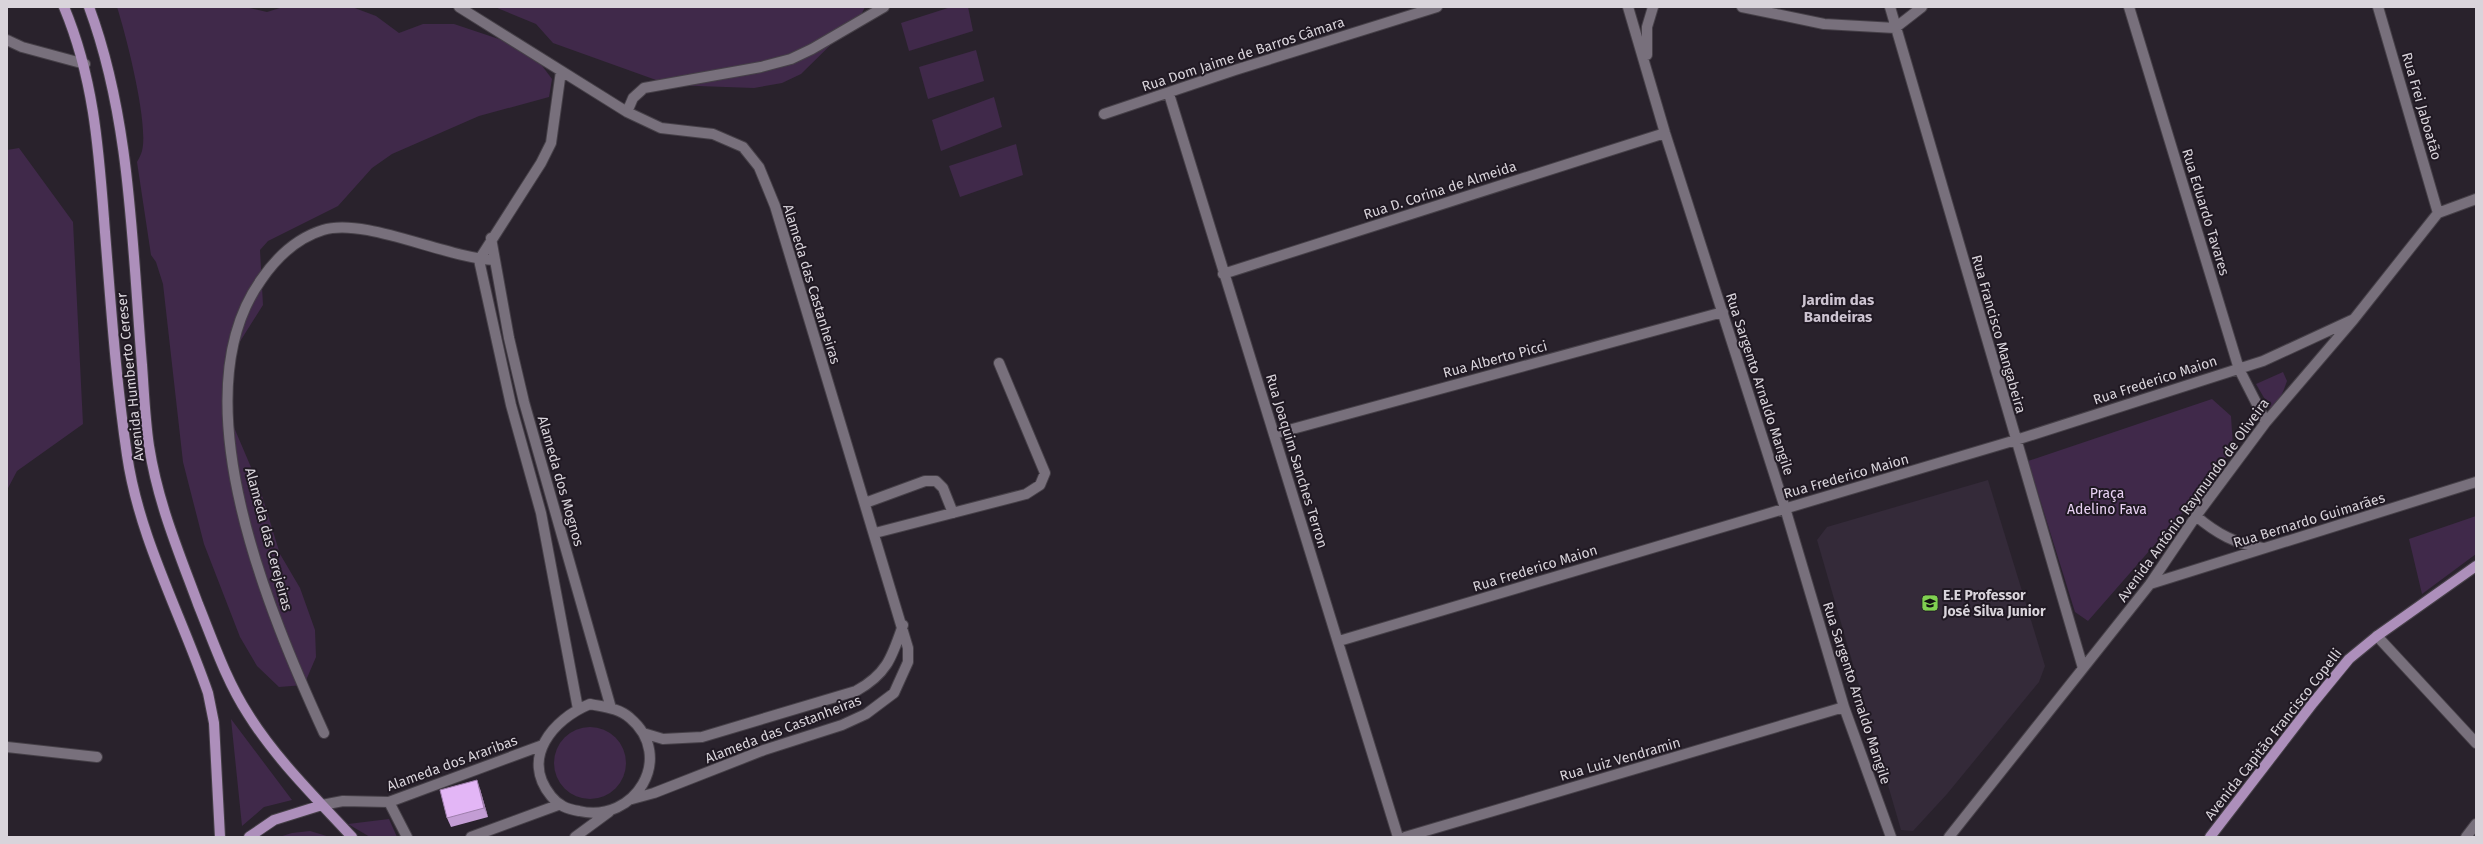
<svg xmlns="http://www.w3.org/2000/svg" width="2483" height="844" viewBox="0 0 2483 844" font-family="'Fira Sans',sans-serif">
	<style>
		.built { fill: #342a39 }
		.green { fill: #40294a }
		.lines { fill: none; stroke-linecap: round; stroke-linejoin: round }
		.minor-casing { stroke: #464048; stroke-width: 12 }
		.major-casing { stroke: #464048; stroke-width: 12 }
		.minor { stroke: #78707c; stroke-width: 10 }
		.major { stroke: #ad8fbb; stroke-width: 10 }
		.wall { fill: #c39dd4 }
		.shaded-wall { fill: #9f7fac }
		.building { fill: #e3b6f6; stroke: #9f7fac }
		.labels { text-anchor: middle; stroke-width: 4; stroke-linejoin: round; paint-order: stroke }
		.street-label { font-size: 14px; fill: #d9d4db; stroke: #201923 }
		.park-label { font-size: 14px; fill: #e9d2f4; stroke: #201923 }
		.poi-label { font-size: 14px; font-weight: bold; fill: #d9d4db; stroke: #201923; text-anchor: start }
		.neighbourhood-label { font-size: 15px; font-weight: bold; fill: #cdc4d1; stroke: #201923 }
	</style>
	<rect width="100%" height="100%" fill="#29222c"/>
	<path class="built" d="M1988,480L2045,666L2039,682L1947,794L1913,831L1901,830L1817,540L1827,527Z"/>
	<path class="green" d="M117,7H245L267,12L283,7H352L376,16L399,33L423,24H454L517,45L537,59L552,79L549,97L479,116L392,154L372,168L338,206L268,241L260,250L263,305L229,359L233,425L259,486L280,554L300,588L315,630L316,657L304,685L279,687L257,666L240,637L204,544L183,462L163,284L156,262L151,255L137,162C139,158 141,155 142,151C149,124 126,35 117,7Z
		M495,7H865L861,15L801,74L782,83L754,88L670,85L553,43L536,24Z
		M951,7H968L973,31L909,51L901,23Z
		M976,50L984,81L928,99L919,67Z
		M994,97L1002,127L941,151L932,120Z
		M1016,144L1023,175L960,197L949,166Z
		M19,148L73,222L83,424L17,471L7,490V150Z
		M2283,372L2287,381C2283,392 2280,402 2270,408L2256,384Z
		M2212,399L2231,416L2233,448L2199,494L2088,621L2075,612L2028,461Z
		M2476,516V554L2422,594L2409,539Z
		M231,719L292,800L264,807L242,826Z
		M554 763a36 36 0 1 1 72 0a36 36 0 1 1-72 0Z
		M389,819L397,837H370L348,824Z
		M310,831L330,837H279L292,833Z"/>
	<g class="lines">
		<g class="minor-casing">
			<path id="minor" d="M459,7L627,112L661,128L713,134L743,147L759,167L775,206L908,648V662L894,693L866,714L842,725L764,750L654,793L632,799
				M1628,7L1665,133L1785,508L1844,707L1891,837
				M1742,7L1824,24L1895,28L1922,7
				M1890,7L2083,668
				M2129,7L2239,369L2266,422
				M2378,7L2438,213
				M7,40L22,47L85,64
				M1647,55V27L1653,7
				M1169,94L1398,837
				M627,112L633,98L644,88L761,67L791,59L812,49L884,7
				M1104,114L1235,70L1437,7
				M491,238L509,338L524,402L611,708
				M479,260L511,405L541,513L578,709
				M479,260L541,163L551,143L561,71
				M1223,274L1665,133
				M1274,434L1723,312
				M865,503L925,481H936L943,488L953,513
				M2196,516C2217,534 2236,544 2263,548
				M875,533L1026,494L1040,485L1045,473L999,363
				M2150,584L2476,482
				M2377,636L2476,743
				M1339,641L2016,440L2263,361L2354,319
				M590,704C604,707 619,708 630,718C676,757 635,824 579,811C567,809 559,806 551,796C520,758 553,719 590,704Z
				M324,733C271,617 177,398 261,280C276,258 297,238 323,230C365,217 445,258 495,260
				M643,733L663,739L702,737L856,691C887,674 892,657 903,625
				M7,747L97,757
				M389,802L407,837
				M322,805L343,801L389,802L543,745
				M471,837L558,805
				M575,837L609,812
				M1405,837L1844,707
				M1949,837L2150,584L2196,516L2266,422L2354,319L2438,213L2476,199
				M2466,837L2476,824"/>
		</g>
		<g class="major-casing">
			<path id="major" d="M64,7C95,81 99,154 105,232C111,307 116,381 127,455C139,538 181,614 208,693L214,723L220,837
				M89,7C131,120 132,246 142,365C144,392 145,419 149,446C158,503 178,550 198,604C213,641 226,680 248,714C276,759 316,798 352,837
				M249,837L274,820L322,805
				M2210,837L2313,703L2349,659L2377,636L2476,566"/>
		</g>
		<use href="#minor" class="minor"/>
		<use href="#major" class="major"/>
	</g>
	<path class="wall" d="M480,789L488,817L451,827L447,818Z"/>
	<path class="shaded-wall" d="M477,780L480,789L488,817L484,808Z"/>
	<path class="building" d="M477,780L484,808L447,818L440,790Z"/>
	<defs>
		<g id="school-square" transform="scale(0.9)"><rect x="-9" y="-9" width="18" height="18" rx="4" fill="#80d051" stroke="#201923"/><path d="M0-5L7-2L0 1L-7-2ZM-4 1L0 2.5L4 1V4Q0 6-4 4Z" fill="#111"/></g>
	</defs>
	<g fill-rule="evenodd">
		<use href="#school-square" x="1930" y="603"/>
	</g>
	<g class="labels">
		<g class="street-label">
			<text transform="translate(1243 54) rotate(-18)" y="5">Rua Dom Jaime de Barros Câmara</text>
			<text transform="translate(2422 106) rotate(74)" y="5">Rua Frei Jaboatão</text>
			<text transform="translate(1440 190) rotate(-18)" y="5">Rua D. Corina de Almeida</text>
			<text transform="translate(2206 212) rotate(73)" y="5">Rua Eduardo Tavares</text>
			<text transform="translate(812 284) rotate(73)" y="5">Alameda das Castanheiras</text>
			<text transform="translate(1999 334) rotate(74)" y="5">Rua Francisco Mangabeira</text>
			<text transform="translate(1495 359) rotate(-15)" y="5">Rua Alberto Picci</text>
			<text transform="translate(130 377) rotate(-96)" y="5">Avenida Humberto Cereser</text>
			<text transform="translate(2155 380) rotate(-18)" y="5">Rua Frederico Maion</text>
			<text transform="translate(1760 384) rotate(72)" y="5">Rua Sargento Arnaldo Mangile</text>
			<text transform="translate(1297 461) rotate(73)" y="5">Rua Joaquim Sanches Terron</text>
			<text transform="translate(1846 476) rotate(-16)" y="5">Rua Frederico Maion</text>
			<text transform="translate(561 481) rotate(74)" y="5">Alameda dos Mognos</text>
			<text transform="translate(2193 500) rotate(-54)" y="5">Avenida Antônio Raymundo de Oliveira</text>
			<text transform="translate(2309 520) rotate(-17)" y="5">Rua Bernardo Guimarães</text>
			<text transform="translate(269 539) rotate(75)" y="5">Alameda das Cerejeiras</text>
			<text transform="translate(1535 568) rotate(-17)" y="5">Rua Frederico Maion</text>
			<text transform="translate(1857 693) rotate(72)" y="5">Rua Sargento Arnaldo Mangile</text>
			<text transform="translate(783 729) rotate(-21)" y="5">Alameda das Castanheiras</text>
			<text transform="translate(2273 734) rotate(-52)" y="5">Avenida Capitão Francisco Copelli</text>
			<text transform="translate(1620 759) rotate(-16)" y="5">Rua Luiz Vendramin</text>
			<text transform="translate(452 763) rotate(-20)" y="5">Alameda dos Araribas</text>
		</g>
		<g class="park-label">
			<text x="2107" y="498">Praça<tspan x="2107" dy="16">Adelino Fava</tspan></text>
		</g>
		<g class="poi-label">
			<text x="1943" y="600">E.E Professor<tspan x="1943" dy="16">José Silva Junior</tspan></text>
		</g>
		<g class="neighbourhood-label">
			<text x="1838" y="305">Jardim das<tspan x="1838" dy="17">Bandeiras</tspan></text>
		</g>
	</g>
	<rect width="2483" height="844" fill="none" stroke="#d9d4db" stroke-width="16"/>
</svg>
